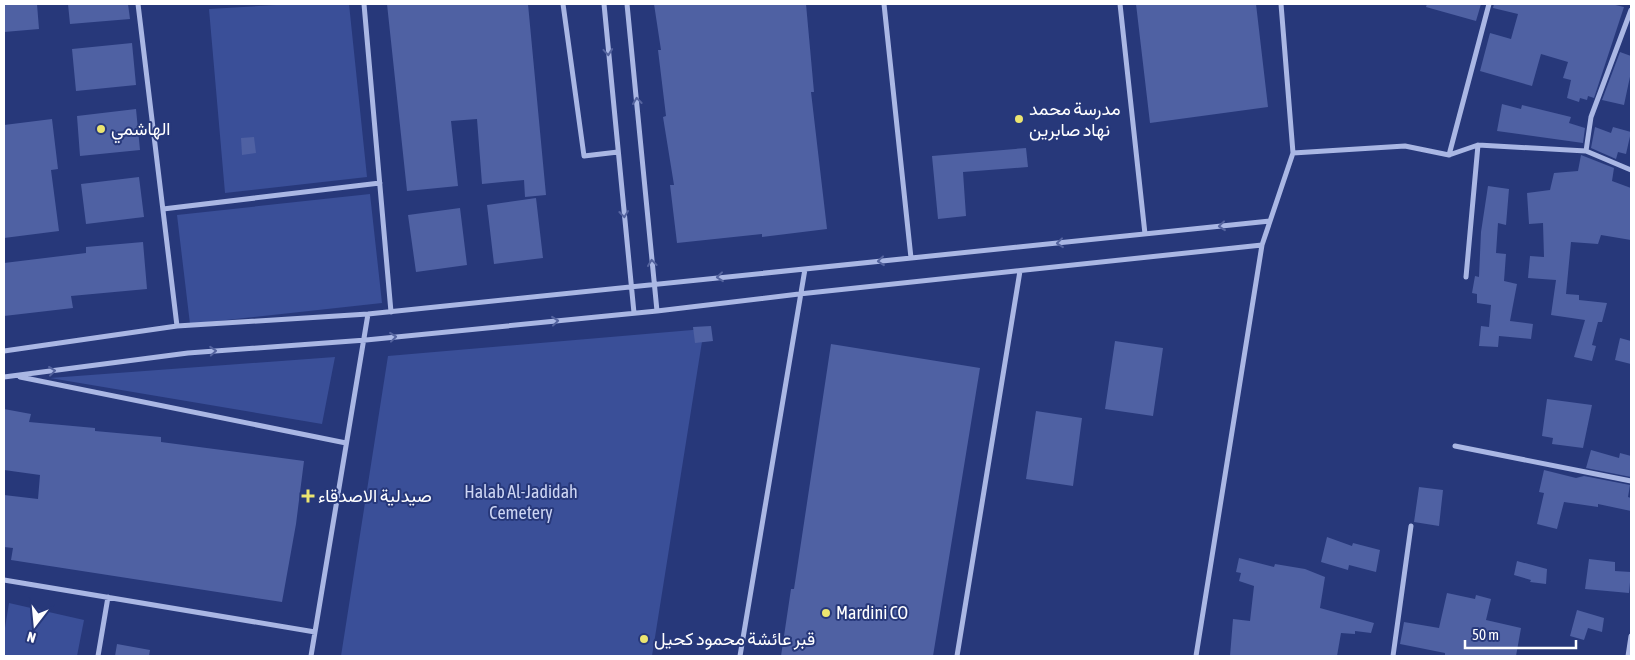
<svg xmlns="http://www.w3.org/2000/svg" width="1635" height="660" viewBox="0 0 1635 660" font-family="'Asap Condensed',Vazirmatn,sans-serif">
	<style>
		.green { fill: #3a4f98 }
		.building { fill: #4f61a3 }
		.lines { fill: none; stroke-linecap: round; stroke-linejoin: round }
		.street { stroke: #aab7e4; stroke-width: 5 }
		.oneway { stroke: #55649f }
		.poi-dot { fill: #ece570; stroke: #27387a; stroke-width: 2 }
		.labels { text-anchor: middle; stroke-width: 4; stroke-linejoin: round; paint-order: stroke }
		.poi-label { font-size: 18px; fill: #fff; stroke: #27387a; text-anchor: start }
		.park-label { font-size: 18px; fill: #cdd5f3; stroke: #27387a }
	</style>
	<rect width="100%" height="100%" fill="#27387a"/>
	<path class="green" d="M293,4H349L367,177L225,193L209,9Z
		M370,194L382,303L190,324L177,215Z
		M704,329L652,656H341L388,356Z
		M335,357L322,424L50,378Z
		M9,603L84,620L77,656H4V634Z"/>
	<path class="building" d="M4,4H37L39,29L4,32Z
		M68,4H128L130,19L70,24Z
		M387,4H528L546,195L525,197L524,180L482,184L477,119L451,121L458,186L407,191Z
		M654,4H806L814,92H811L827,229L762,237V234L677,243L670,185H674L663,117L666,116L658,50H661Z
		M1136,4H1256L1268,107L1150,123Z
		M1427,4H1481L1476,21L1426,7Z
		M1494,4H1611L1624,7L1594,98L1588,96L1587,100L1580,98L1579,102L1567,98L1571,80L1563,78L1568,62L1541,54L1532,86L1480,71L1490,33L1511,39L1518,14L1493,8Z
		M132,43L136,85L76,91L72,49Z
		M1620,52L1631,56V72L1624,105L1602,100Z
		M1502,104L1521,109L1522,105L1571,117L1569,123L1585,128L1583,143L1497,131Z
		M136,109L140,150L80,156L77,116Z
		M52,119L58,169L51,170L59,231L4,238V125Z
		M1595,127L1611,133L1613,127L1631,132L1626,154L1618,152L1616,159L1591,148Z
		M254,137L256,153L242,155L241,138Z
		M1026,148L1028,167L963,172L966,216L938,219L932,156Z
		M1581,155L1614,168L1612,181L1631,188V240L1601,235L1598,244L1571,242L1566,294L1579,295V300L1607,303L1602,322H1598L1592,345L1596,346L1592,361L1574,357L1585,320L1551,315L1556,280L1528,278L1530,256L1544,257L1543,223L1529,224L1527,193L1550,190L1554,173L1578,171Z
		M139,177L144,217L86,224L81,184Z
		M1488,186L1509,189L1506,225L1498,223L1496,253L1506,254L1504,281L1517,284L1510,321L1533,324L1531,339L1499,336L1498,347L1479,346L1481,326L1489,327L1491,305L1477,303V294L1472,293L1475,276L1479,277L1481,232Z
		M536,198L543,258L494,264L487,205Z
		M460,208L467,265L416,272L408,215Z
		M143,242L147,289L71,296L73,308L4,316V263L86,253V247Z
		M711,326L713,341L695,343L693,327Z
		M1620,338L1631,341V364L1615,360Z
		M1115,341L1163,348L1153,416L1105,409Z
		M831,344L980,368L933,656H781L791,589H794Z
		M1547,399L1592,405L1583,448L1552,444L1553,438L1542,436Z
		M4,409L31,414L29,422L95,428V431L161,437V442L304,461L296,524L282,602L11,560L13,548L4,547V495L38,499L40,475L4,470Z
		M1036,411L1082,418L1073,486L1026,479Z
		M1591,450L1619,458L1620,453L1631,456V477L1586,468Z
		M1544,470L1576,478L1584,476L1630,485L1628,497L1631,498V511L1598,504V507L1564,502L1557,529L1537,524L1544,493L1539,492Z
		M1419,487L1443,490L1439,526L1414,522Z
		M1327,537L1352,546L1353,543L1380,550L1376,572L1349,565L1348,570L1321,562Z
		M1239,558L1274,567L1275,564L1305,569L1325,577L1320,608L1374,623L1371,633L1355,631V634L1341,633L1337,656H1230L1233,619L1250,621L1254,586L1239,581L1241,573L1236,572Z
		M1589,559L1615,562V571L1631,572L1629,593L1585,589Z
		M1517,561L1547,569L1546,584L1530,582L1531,580L1514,575Z
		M1447,593L1475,599L1476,595L1491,599L1486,620L1521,628L1516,656H1445V653L1400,644L1404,622L1439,628Z
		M1577,610L1604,618L1602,632L1588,628L1584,640L1570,636Z
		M117,644L150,650L149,656H115Z"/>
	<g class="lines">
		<path class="street" d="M138,4L177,326
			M364,4L391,312
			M563,4L584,156L618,152
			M604,4L634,313
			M627,4L657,311
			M884,4L911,258
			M1120,4L1145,234
			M1586,151L1591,117L1631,10
			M1293,153L1405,146L1449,155L1489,4
			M1449,155L1478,145L1586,151L1631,170
			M163,209L380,183
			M1466,277L1478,145
			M4,351L177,326L368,314L1270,221
			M4,377L188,353L366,340L657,311L799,294L1262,245
			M20,377L346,443
			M1455,446L1631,481
			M4,580L315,632
			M98,656L108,597
			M311,656L368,314
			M740,656L805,269
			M957,656L1020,271
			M1196,656L1262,245L1293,153L1281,4
			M1393,656L1411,526
			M1628,656L1631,636"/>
	</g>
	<defs><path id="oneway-chevron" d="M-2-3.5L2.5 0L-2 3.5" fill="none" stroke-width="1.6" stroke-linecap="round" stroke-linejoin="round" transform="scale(1.25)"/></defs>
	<g class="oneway">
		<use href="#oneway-chevron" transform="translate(608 52) rotate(85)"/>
		<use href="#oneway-chevron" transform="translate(637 101) rotate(-96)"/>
		<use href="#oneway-chevron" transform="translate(624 214) rotate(84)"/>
		<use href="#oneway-chevron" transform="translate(1222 226) rotate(174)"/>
		<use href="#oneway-chevron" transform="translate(1060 243) rotate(174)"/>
		<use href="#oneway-chevron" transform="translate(881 261) rotate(174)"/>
		<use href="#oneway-chevron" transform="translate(652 263) rotate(-96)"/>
		<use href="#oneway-chevron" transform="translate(720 277) rotate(174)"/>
		<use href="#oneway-chevron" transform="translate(555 321) rotate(-6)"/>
		<use href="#oneway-chevron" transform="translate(393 337) rotate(-6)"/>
		<use href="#oneway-chevron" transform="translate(213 351) rotate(-4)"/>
		<use href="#oneway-chevron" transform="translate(52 371) rotate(-7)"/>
	</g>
	<g class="poi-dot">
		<circle cx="1019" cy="119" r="5"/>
		<circle cx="101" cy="129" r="5"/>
		<path d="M305.5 488.5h5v5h5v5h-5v5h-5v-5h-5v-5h5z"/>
		<circle cx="826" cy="613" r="5"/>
		<circle cx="644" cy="639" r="5"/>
	</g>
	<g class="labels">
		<g class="poi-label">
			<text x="1029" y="115">مدرسة محمد<tspan x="1029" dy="21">نهاد صابرين</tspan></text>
			<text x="111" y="135">الهاشمي</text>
			<text x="318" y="502">صيدلية الاصدقاء</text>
			<text x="836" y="619">Mardini CO</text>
			<text x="654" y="645">قبر عائشة محمود كحيل</text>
		</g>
		<g class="park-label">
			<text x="521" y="498">Halab Al-Jadidah<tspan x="521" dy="21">Cemetery</tspan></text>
		</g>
	</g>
	<rect width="1635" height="660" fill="none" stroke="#ffffff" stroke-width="10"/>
	<g transform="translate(35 625) rotate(196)" stroke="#27387a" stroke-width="4" paint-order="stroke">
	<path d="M0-4L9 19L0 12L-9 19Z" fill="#ffffff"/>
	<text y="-8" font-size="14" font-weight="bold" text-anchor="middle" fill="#ffffff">N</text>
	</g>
	<path d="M1465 640v8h111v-8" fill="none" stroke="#ffffff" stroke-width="2.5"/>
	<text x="1472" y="640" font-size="15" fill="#ffffff" stroke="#27387a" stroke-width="4" paint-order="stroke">50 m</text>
</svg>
